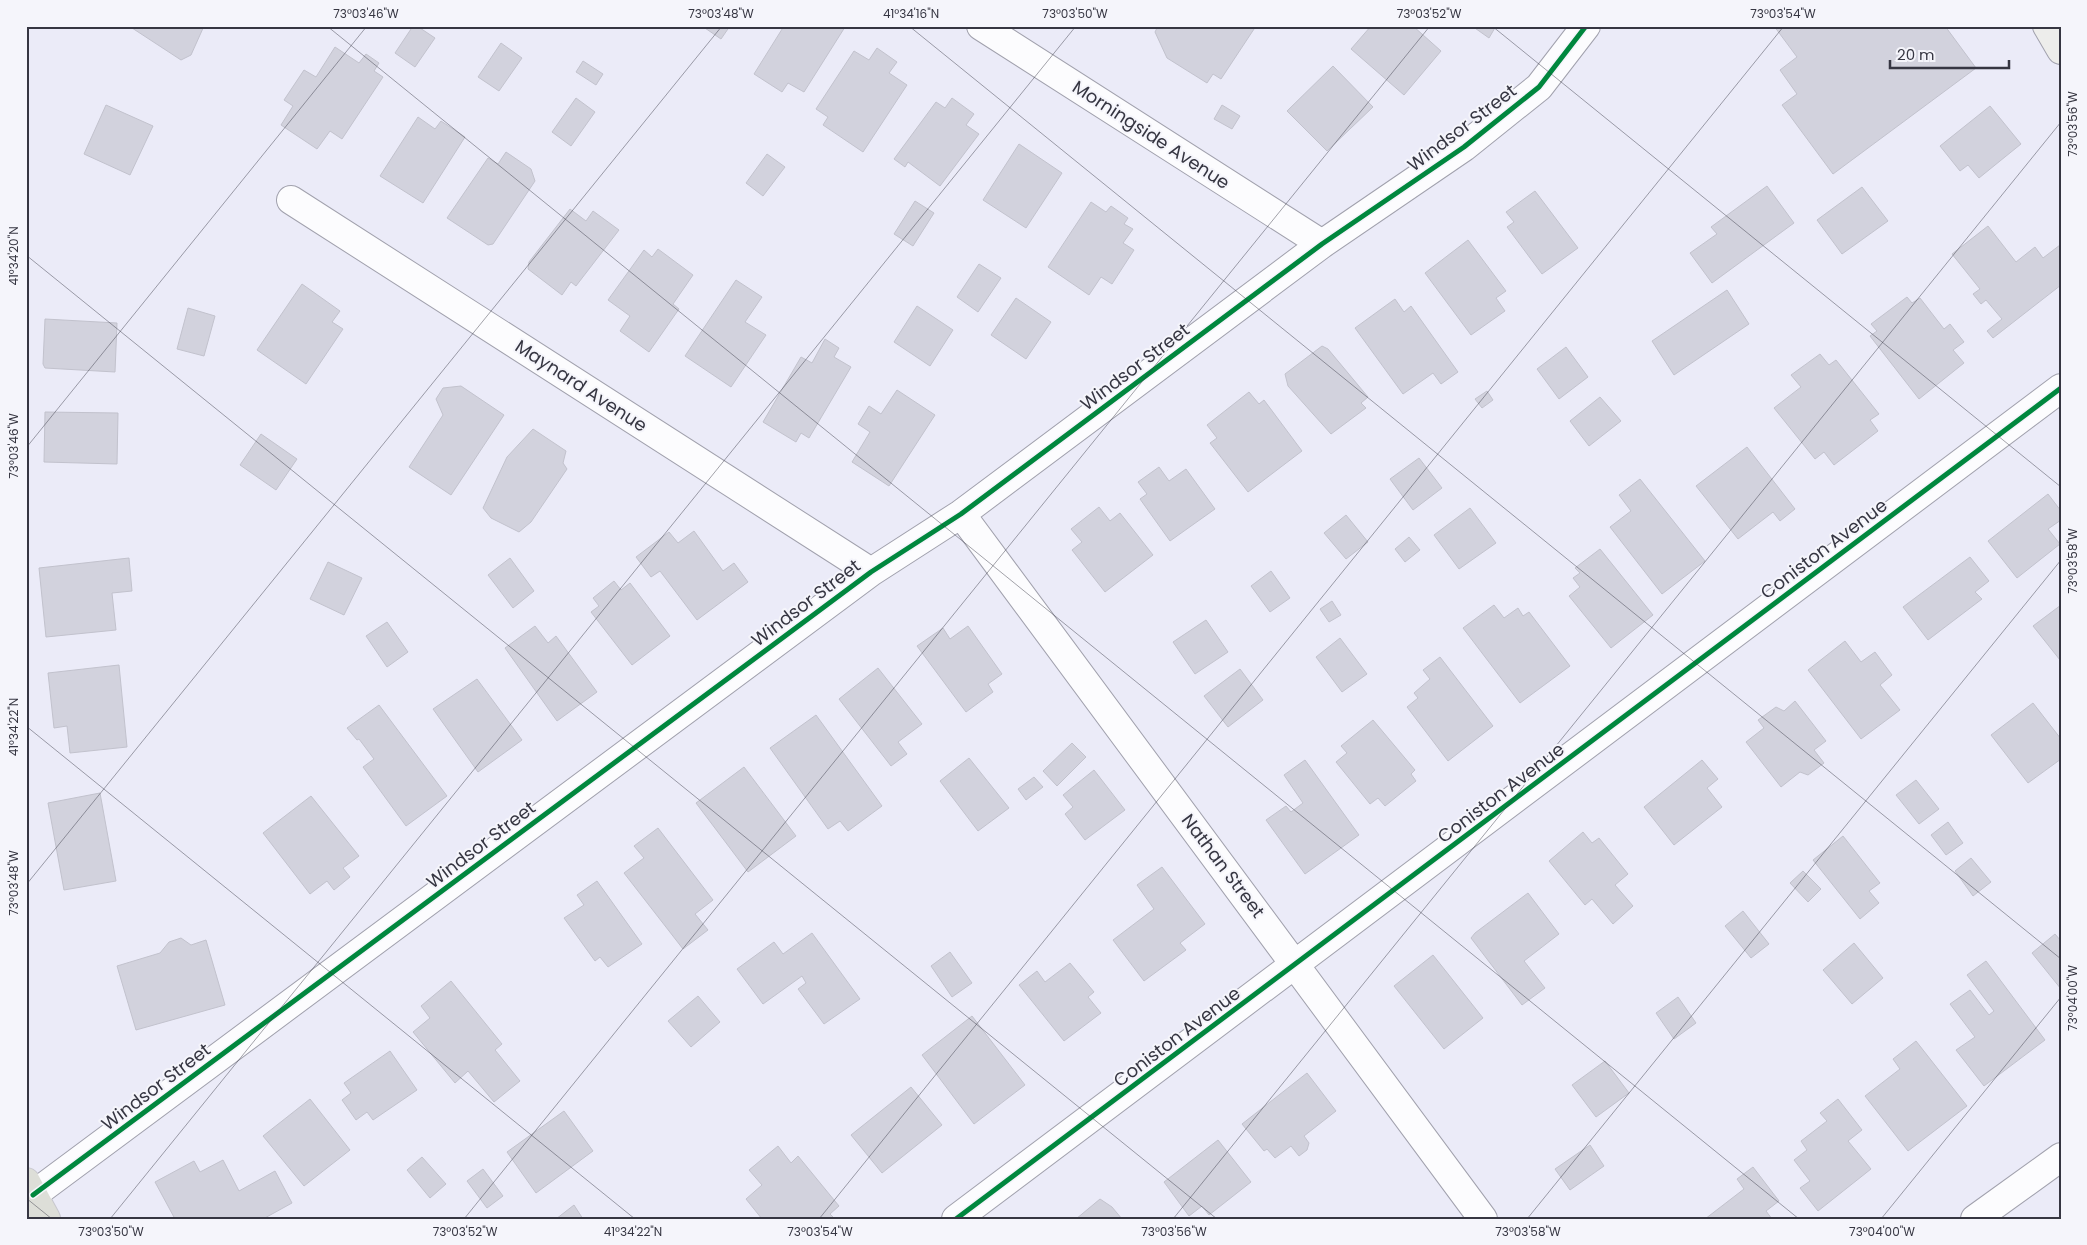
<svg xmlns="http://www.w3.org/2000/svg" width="2087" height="1245" viewBox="0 0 2087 1245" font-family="Poppins,sans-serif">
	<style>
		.building { fill: #d2d2dd; stroke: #c2c2cd }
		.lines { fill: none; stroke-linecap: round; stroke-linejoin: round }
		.minor-casing { stroke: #a1a1ad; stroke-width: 30 }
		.secondary-casing { stroke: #a1a1ad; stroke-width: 30 }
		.primary-casing { stroke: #c8c8cf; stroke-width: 30 }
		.minor { stroke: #fcfcfe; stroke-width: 28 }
		.secondary { stroke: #ededeb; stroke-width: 28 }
		.primary { stroke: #ddded8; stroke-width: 28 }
		.cycleway-casing { stroke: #f5f5fb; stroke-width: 8 }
		.cycleway { stroke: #00873e; stroke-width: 5 }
		.ticks { fill: none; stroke: #363642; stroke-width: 1; stroke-opacity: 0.45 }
		.labels { text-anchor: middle; stroke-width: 4; stroke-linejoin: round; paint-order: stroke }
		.street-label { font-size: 18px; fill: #363642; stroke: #f5f5fb }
		.neatline { fill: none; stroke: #363642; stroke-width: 2 }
		.ticks-label { font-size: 12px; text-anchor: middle; fill: #363642 }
	</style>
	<rect width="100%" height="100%" fill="#ebebf8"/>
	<path class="building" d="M129,26H204L191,55L181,60Z
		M413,26H417L435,38L415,67L395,53Z
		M702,26H730L721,39Z
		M784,26L845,27L804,92L788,83L782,92L754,74Z
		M1158,26H1256L1221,79L1213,74L1207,83L1167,58L1155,32Z
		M1371,26H1413L1441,51L1404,95L1351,49Z
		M1472,26H1496L1489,38Z
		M1774,26H1945L1976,68L1833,174L1782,105L1797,94L1780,70L1797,57Z
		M501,43L522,58L499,91L478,77Z
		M335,47L359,63L366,54L379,63L374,71L383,77L342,139L330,131L317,149L281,125L293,106L284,100L304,70L316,77Z
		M877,48L897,62L889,73L907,85L863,152L823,125L828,117L816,109L854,51L869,60Z
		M583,61L603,74L596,85L576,72Z
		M1333,66L1373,107L1327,151L1287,111Z
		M576,98L595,112L571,146L552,132Z
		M952,98L974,114L966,125L979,134L940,186L908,162L905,167L894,159L936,102L945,108Z
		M106,105L153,126L130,175L84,154Z
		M1222,105L1240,116L1232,129L1214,119Z
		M1990,106L2021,144L1979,178L1968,165L1960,171L1940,146Z
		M418,117L435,129L441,121L465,137L423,203L380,176Z
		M1019,144L1062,173L1026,228L983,200Z
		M506,152L531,169L535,181L493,244L488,245L447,218L488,158L498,164Z
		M767,154L785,167L763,196L746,183Z
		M1767,186L1794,223L1712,283L1690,253L1717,234L1711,227Z
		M1862,187L1888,221L1842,254L1817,220Z
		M1535,191L1578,248L1542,274L1507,227L1514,222L1506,212Z
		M915,201L934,213L913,246L894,234Z
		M1091,202L1106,212L1111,206L1128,218L1124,224L1133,229L1123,243L1134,250L1112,284L1101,277L1089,295L1048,267Z
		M570,209L586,221L593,211L619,230L576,286L571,282L562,295L528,269L529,262Z
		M1988,226L2016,262L2035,247L2043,258L2060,245L2061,247V285L1993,338L1987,331L2002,319L1986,300L1981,304L1973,294L1980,289L1952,254Z
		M1468,240L1506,291L1496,298L1505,311L1471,335L1425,273Z
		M658,249L693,275L673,304L679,309L649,352L620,331L630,316L608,300L644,250L652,257Z
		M979,264L1001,278L978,312L957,297Z
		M736,280L762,297L745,322L766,335L731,387L685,356Z
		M302,284L340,311L332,322L343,329L306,384L257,350Z
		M1727,290L1749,324L1674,375L1652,341Z
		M1907,297L1912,303L1920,298L1944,329L1950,324L1964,342L1953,350L1964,363L1919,399L1870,336L1877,331L1871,324Z
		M1016,298L1051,322L1026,359L991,335Z
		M1395,299L1404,312L1411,306L1458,372L1441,384L1433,373L1403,394L1355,328Z
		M917,306L953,330L930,366L894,342Z
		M188,308L215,316L204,356L177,349Z
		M45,319L117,323L115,372L45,368L43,364Z
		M825,339L839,348L834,357L851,367L809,438L801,433L796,442L763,422L801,357L812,363Z
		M1322,346L1328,349L1368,397L1361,403L1366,408L1331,434L1288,386L1285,374Z
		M1566,347L1588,377L1559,399L1537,369Z
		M1820,354L1829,365L1836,360L1879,414L1870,420L1878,431L1834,465L1824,452L1815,459L1774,408L1801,387L1791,375Z
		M461,386L504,415L451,495L409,467L443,415L436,399L443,388Z
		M897,390L935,415L889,486L852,462L870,432L858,424L869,406L881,414Z
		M1487,391L1493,400L1482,408L1475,399Z
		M1249,392L1259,404L1264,400L1302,451L1248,492L1210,443L1217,438L1207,425Z
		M1600,397L1621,421L1589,446L1570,421Z
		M45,412L118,413L117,464L44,462Z
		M533,429L566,451L563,463L567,469L531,522L519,532L491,518L483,508L507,457Z
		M261,434L297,459L276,490L240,465Z
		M1747,447L1795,509L1780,521L1773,512L1738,539L1696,486Z
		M1419,458L1442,488L1413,510L1390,479Z
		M1159,467L1169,481L1186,469L1215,509L1170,541L1140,499L1147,494L1138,482Z
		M1640,479L1705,561L1662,594L1610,527L1631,511L1619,495Z
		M2048,494L2061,511V520L2048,529L2060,544L2017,578L1988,541Z
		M1099,507L1110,521L1120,513L1153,555L1105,592L1072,550L1082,542L1071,529Z
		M1470,508L1496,543L1459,569L1434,535Z
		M1346,515L1368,542L1346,559L1324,533Z
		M694,531L723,571L734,563L748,582L697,620L660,571L651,577L636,557L669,532L678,543Z
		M1409,537L1420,550L1405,562L1395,549Z
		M1600,549L1653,615L1611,648L1569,596L1580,587L1573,578L1580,573L1575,568Z
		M1970,557L1989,581L1975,592L1982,599L1928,640L1903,607Z
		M129,558L132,591L112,593L116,630L46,637L39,568Z
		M510,558L534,591L513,608L488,575Z
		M328,562L362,578L344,615L310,599Z
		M1271,571L1290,598L1270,612L1251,586Z
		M614,581L621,590L630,583L670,636L632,665L591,612L599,606L593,598Z
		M1332,601L1341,615L1329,622L1320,609Z
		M1494,605L1504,618L1518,608L1523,616L1529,612L1570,666L1520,703L1463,628Z
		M2061,605V659L2060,660L2033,626Z
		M1206,620L1228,652L1195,674L1173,642Z
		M387,622L408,652L387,667L366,636Z
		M535,626L548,643L556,636L597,692L557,721L505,648Z
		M968,626L1002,674L988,684L993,692L966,712L917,646L943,628L950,639Z
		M1340,638L1367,674L1342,692L1316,657Z
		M1845,641L1861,662L1875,652L1892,675L1880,685L1900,710L1861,739L1808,670Z
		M1440,657L1493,726L1448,761L1407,707L1418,698L1414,693L1430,679L1423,670Z
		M119,665L127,747L70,753L67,726L54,728L48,673Z
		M878,668L922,724L898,742L907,754L891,766L839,699Z
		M1240,669L1263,700L1228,727L1204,696Z
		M477,679L522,740L478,772L433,709Z
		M1795,701L1826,741L1814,750L1824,763L1808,775L1800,772L1781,787L1746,742L1764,728L1758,720L1776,707L1784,711Z
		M2033,703L2061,739V759L2028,783L1991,735Z
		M379,705L447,796L406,826L363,767L374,759L359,739L357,740L347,728Z
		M816,715L882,806L848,831L840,821L828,829L770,748Z
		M1373,720L1415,770L1411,774L1416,781L1385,806L1378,798L1370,804L1336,762L1347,753L1341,746Z
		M1072,743L1086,757L1057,786L1043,771Z
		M969,758L1009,808L978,831L940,781Z
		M1305,760L1359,835L1305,874L1266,820L1286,806L1291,812L1303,803L1284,775Z
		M1702,760L1718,779L1707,788L1722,807L1674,845L1644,807Z
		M744,767L796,836L748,872L696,803Z
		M1094,770L1125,810L1085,840L1065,814L1073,807L1063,795Z
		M1034,777L1043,787L1026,800L1018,789Z
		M1916,780L1939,809L1919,824L1896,795Z
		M100,793L116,881L64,890L48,803Z
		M311,796L359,856L343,868L350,877L334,890L327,881L310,894L263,833Z
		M1948,822L1963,843L1946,855L1931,835Z
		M658,828L713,900L695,914L708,930L683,949L624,873L644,858L634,846Z
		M1583,832L1592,843L1599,838L1628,874L1615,885L1633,906L1613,924L1592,899L1585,905L1549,861Z
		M1843,836L1880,883L1869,891L1879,903L1860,919L1813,860Z
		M1971,858L1991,882L1973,896L1955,871Z
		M1162,867L1205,924L1180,943L1186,950L1144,981L1113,940L1154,909L1137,885Z
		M1803,871L1821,889L1808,902L1790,883Z
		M597,881L642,944L608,967L600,957L595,961L564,918L584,905L577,895Z
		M1528,893L1559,934L1524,961L1545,988L1522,1005L1471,938L1475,933Z
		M1743,911L1769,944L1751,958L1725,926Z
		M812,933L860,999L824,1024L798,989L806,983L802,976L763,1004L737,969L774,942L783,954Z
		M2055,934L2061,941V989L2032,953Z
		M181,938L191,945L206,940L225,1005L136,1030L117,966L160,953L169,942Z
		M1854,943L1883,978L1852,1004L1823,970Z
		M950,952L972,983L952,997L931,966Z
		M1433,955L1483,1018L1444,1049L1394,986Z
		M1986,961L2045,1040L1984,1086L1956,1050L1975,1037L1950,1004L1970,990L1989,1015L1994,1011L1967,975Z
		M1070,963L1094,992L1088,997L1101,1013L1064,1041L1019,985L1037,971L1045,982Z
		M451,981L502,1044L495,1050L520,1081L494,1102L468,1071L455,1083L413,1032L430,1018L421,1006Z
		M698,996L720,1022L691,1047L668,1021Z
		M1678,997L1696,1023L1674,1039L1656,1013Z
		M972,1016L1025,1085L974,1124L922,1055Z
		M1916,1041L1967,1106L1908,1151L1865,1096L1900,1069L1893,1059Z
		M390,1051L417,1090L373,1120L367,1112L356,1120L342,1100L351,1093L344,1083Z
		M1605,1061L1629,1093L1596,1117L1572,1085Z
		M1307,1073L1336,1111L1304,1136L1309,1143L1307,1150L1299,1156L1291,1146L1275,1158L1267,1149L1264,1151L1242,1124Z
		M911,1087L942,1125L882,1173L851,1135Z
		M310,1099L350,1150L304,1186L263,1136Z
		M1838,1099L1862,1130L1848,1141L1871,1169L1818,1211L1800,1188L1810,1181L1794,1160L1807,1150L1801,1141L1827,1121L1820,1113Z
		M564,1111L593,1151L536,1193L507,1152Z
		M1218,1140L1251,1182L1209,1215L1202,1206L1189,1216L1164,1182Z
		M1590,1145L1604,1166L1570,1190L1555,1169Z
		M778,1146L791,1163L798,1156L839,1206L830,1214L835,1219H762L746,1199L762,1185L749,1170Z
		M422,1157L446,1184L430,1198L407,1170Z
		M223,1160L239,1191L275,1171L292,1203L263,1219H175L155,1182L194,1161L200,1172Z
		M1753,1167L1779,1201L1766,1211L1772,1219H1705L1744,1189L1737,1179Z
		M483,1169L503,1196L487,1208L467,1181Z
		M1100,1199L1112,1207L1122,1219H1076Z
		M574,1205L583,1219H556Z"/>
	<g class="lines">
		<g class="minor-casing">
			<path id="minor" d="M981,26L1322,244
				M291,200L871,572
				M961,514L1483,1219
				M33,1195L871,572L961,514L1322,244L1464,147L1539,87L1586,26
				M956,1219L2061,388
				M1975,1219L2061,1157"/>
		</g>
		<g class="secondary-casing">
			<path id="secondary" d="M2047,26L2061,50"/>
		</g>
		<g class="primary-casing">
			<path id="primary" d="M26,1182L46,1219"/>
		</g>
		<use href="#minor" class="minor"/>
		<use href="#secondary" class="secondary"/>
		<use href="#primary" class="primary"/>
		<g class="cycleway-casing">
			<path id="cycleway" d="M33,1195L871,572L961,514L1322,244L1464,147L1539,87L1586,26
				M956,1219L2061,388"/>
		</g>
		<use href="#cycleway" class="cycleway"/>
	</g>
	<path class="ticks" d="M327,26L1799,1219M909,26L2061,959M1492,26L2061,487M26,255L1217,1219M26,448L367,26M26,726L635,1219M26,885L722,26M26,1198L52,1219M110,1219L1076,26M464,1219L1430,26M819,1219L1784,26M1173,1219L2061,122M1527,1219L2061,560M1881,1219L2061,997"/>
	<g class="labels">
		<g class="street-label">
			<text transform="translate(1462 128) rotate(-37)" y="6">Windsor Street</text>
			<text transform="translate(1151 135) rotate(33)" y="6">Morningside Avenue</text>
			<text transform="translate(1135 367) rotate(-37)" y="6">Windsor Street</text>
			<text transform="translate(581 386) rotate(33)" y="6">Maynard Avenue</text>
			<text transform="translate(1824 549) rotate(-37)" y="6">Coniston Avenue</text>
			<text transform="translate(806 603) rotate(-37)" y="6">Windsor Street</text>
			<text transform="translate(1501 793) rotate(-37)" y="6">Coniston Avenue</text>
			<text transform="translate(481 845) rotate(-37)" y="6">Windsor Street</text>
			<text transform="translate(1223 866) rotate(53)" y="6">Nathan Street</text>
			<text transform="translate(1177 1037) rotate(-37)" y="6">Coniston Avenue</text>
			<text transform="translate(156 1087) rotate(-37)" y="6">Windsor Street</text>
		</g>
	</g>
	<rect width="2087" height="1245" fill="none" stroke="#f5f5fb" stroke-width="55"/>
	<path d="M1890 60v8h119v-8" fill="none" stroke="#363642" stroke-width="2.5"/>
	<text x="1897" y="60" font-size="15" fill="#363642" stroke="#f5f5fb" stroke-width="4" paint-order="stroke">20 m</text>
	<rect x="28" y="28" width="2032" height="1190" class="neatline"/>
	<g class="ticks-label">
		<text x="366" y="18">73°03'46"W</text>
		<text x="721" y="18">73°03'48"W</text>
		<text x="911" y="18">41°34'16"N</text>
		<text x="1075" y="18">73°03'50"W</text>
		<text x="1429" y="18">73°03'52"W</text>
		<text x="1783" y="18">73°03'54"W</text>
		<text transform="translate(2073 124) rotate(-90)" y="4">73°03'56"W</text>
		<text transform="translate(14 256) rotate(-90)" y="4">41°34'20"N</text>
		<text transform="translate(14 446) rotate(-90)" y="4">73°03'46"W</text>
		<text transform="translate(2073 561) rotate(-90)" y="4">73°03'58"W</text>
		<text transform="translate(14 727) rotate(-90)" y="4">41°34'22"N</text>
		<text transform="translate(14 883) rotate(-90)" y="4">73°03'48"W</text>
		<text transform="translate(2073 998) rotate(-90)" y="4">73°04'00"W</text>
		<text x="111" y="1236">73°03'50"W</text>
		<text x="465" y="1236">73°03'52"W</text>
		<text x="633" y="1236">41°34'22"N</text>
		<text x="820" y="1236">73°03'54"W</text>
		<text x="1174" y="1236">73°03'56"W</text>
		<text x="1528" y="1236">73°03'58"W</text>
		<text x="1882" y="1236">73°04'00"W</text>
	</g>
</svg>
